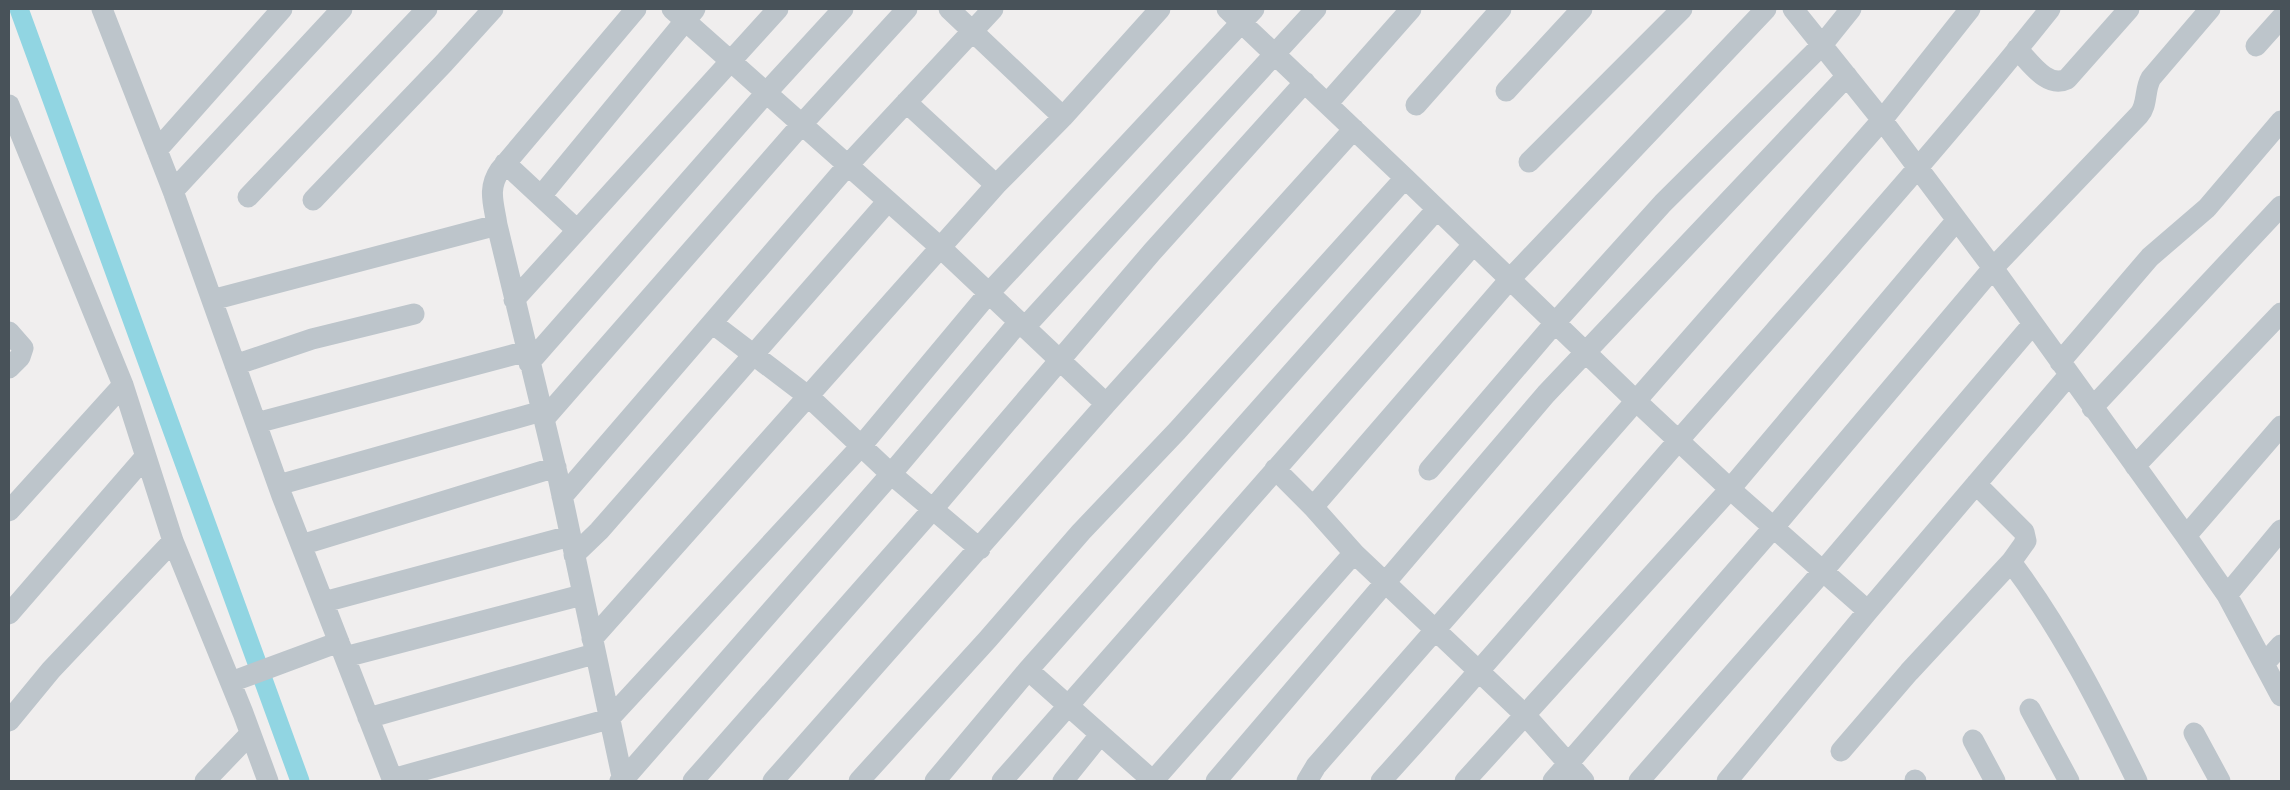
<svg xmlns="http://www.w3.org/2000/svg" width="2290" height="790" viewBox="0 0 2290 790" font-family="Commissioner,sans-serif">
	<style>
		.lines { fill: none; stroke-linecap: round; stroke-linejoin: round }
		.canal { stroke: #91d5e2; stroke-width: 19 }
		.minor { stroke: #bdc5cb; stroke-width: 21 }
	</style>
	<rect width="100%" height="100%" fill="#f0eeee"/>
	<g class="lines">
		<path class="canal" d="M19,9L300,781"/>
		<path class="minor" d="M102,9L173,191L282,496L393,781
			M672,9L941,248L1103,401L1105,405L773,781
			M949,9L1063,117
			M1227,9L1405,178L1635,400L1730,489L1868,611
			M1793,9L1882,120L1993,268L2186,536L2227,595L2281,696
			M2256,46L2281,18
			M2017,49C2030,62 2047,89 2067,79L2129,9
			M1506,91L1582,9
			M906,102L996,185
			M1327,104L1411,9
			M9,105L123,385L173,541L243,713L268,781
			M1416,105L1501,9
			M157,150L282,9
			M1529,162L1682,9
			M505,163L577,230
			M173,191L342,9
			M541,196L695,9
			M248,197L427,9
			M313,200L444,63L493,9
			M212,300L497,225
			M514,300L778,9
			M712,323L809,397L891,474L980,549
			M1025,327L1316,9
			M9,332L23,348L20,357L9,368
			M2060,362L2150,257L2207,208L2281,121
			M529,363L766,93L843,9
			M235,365L312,339L414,314
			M1105,405L1354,129
			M2092,408L2281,206
			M544,419L802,124L907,9
			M256,423L527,351
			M2135,466L2281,313
			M1275,469L1313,507L1354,553
			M1429,470L1554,324L1663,203L1822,45L1851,9
			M278,485L542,411
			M562,497L848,165L993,9
			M1313,507L1510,279L1766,9
			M9,511L123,385
			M2186,536L2281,426
			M301,545L556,467
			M574,555L599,531L888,201
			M2011,562C2062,630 2100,705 2137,781
			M2227,595L2281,530
			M324,602L570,536
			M9,614L145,457
			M592,639L996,185L1063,117L1160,9
			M345,657L582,595
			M2264,664L2281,645
			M1028,670L1153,781L1354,553L1526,716L1584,781
			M231,682L339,642
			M2030,709L2069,781
			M368,718L594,654
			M9,721L51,670L173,541
			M2194,733L2220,781
			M1973,740L1995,781
			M1841,751L1909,672L2011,562L2026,541L2024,532L1976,484
			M392,779L609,719L862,445L988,294L1254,9
			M1915,780L1916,781
			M205,781L250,734
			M620,781L623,780L891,474L1019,322
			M623,781L558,477L497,225C494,204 487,189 500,170L636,9
			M693,781L932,510L1152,252L1305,82
			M859,781L988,639L1081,532L1177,431L1405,178
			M935,781L1028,670L1437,209
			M1002,781L1473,245
			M1063,781L1100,735
			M1216,781L1546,394L1847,76
			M1307,781L1316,766L1882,120L1970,9
			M1381,781C1482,670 1579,555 1678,441C1803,298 1931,158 2050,9
			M1465,781L1730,489L1956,221
			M1553,781L1774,527L1993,268L2139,115C2148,105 2144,90 2151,78L2210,9
			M1639,781L1823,571L2032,325
			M1727,781L1868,611L2069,375"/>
	</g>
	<rect width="2290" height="790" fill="none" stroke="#485259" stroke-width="20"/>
</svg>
